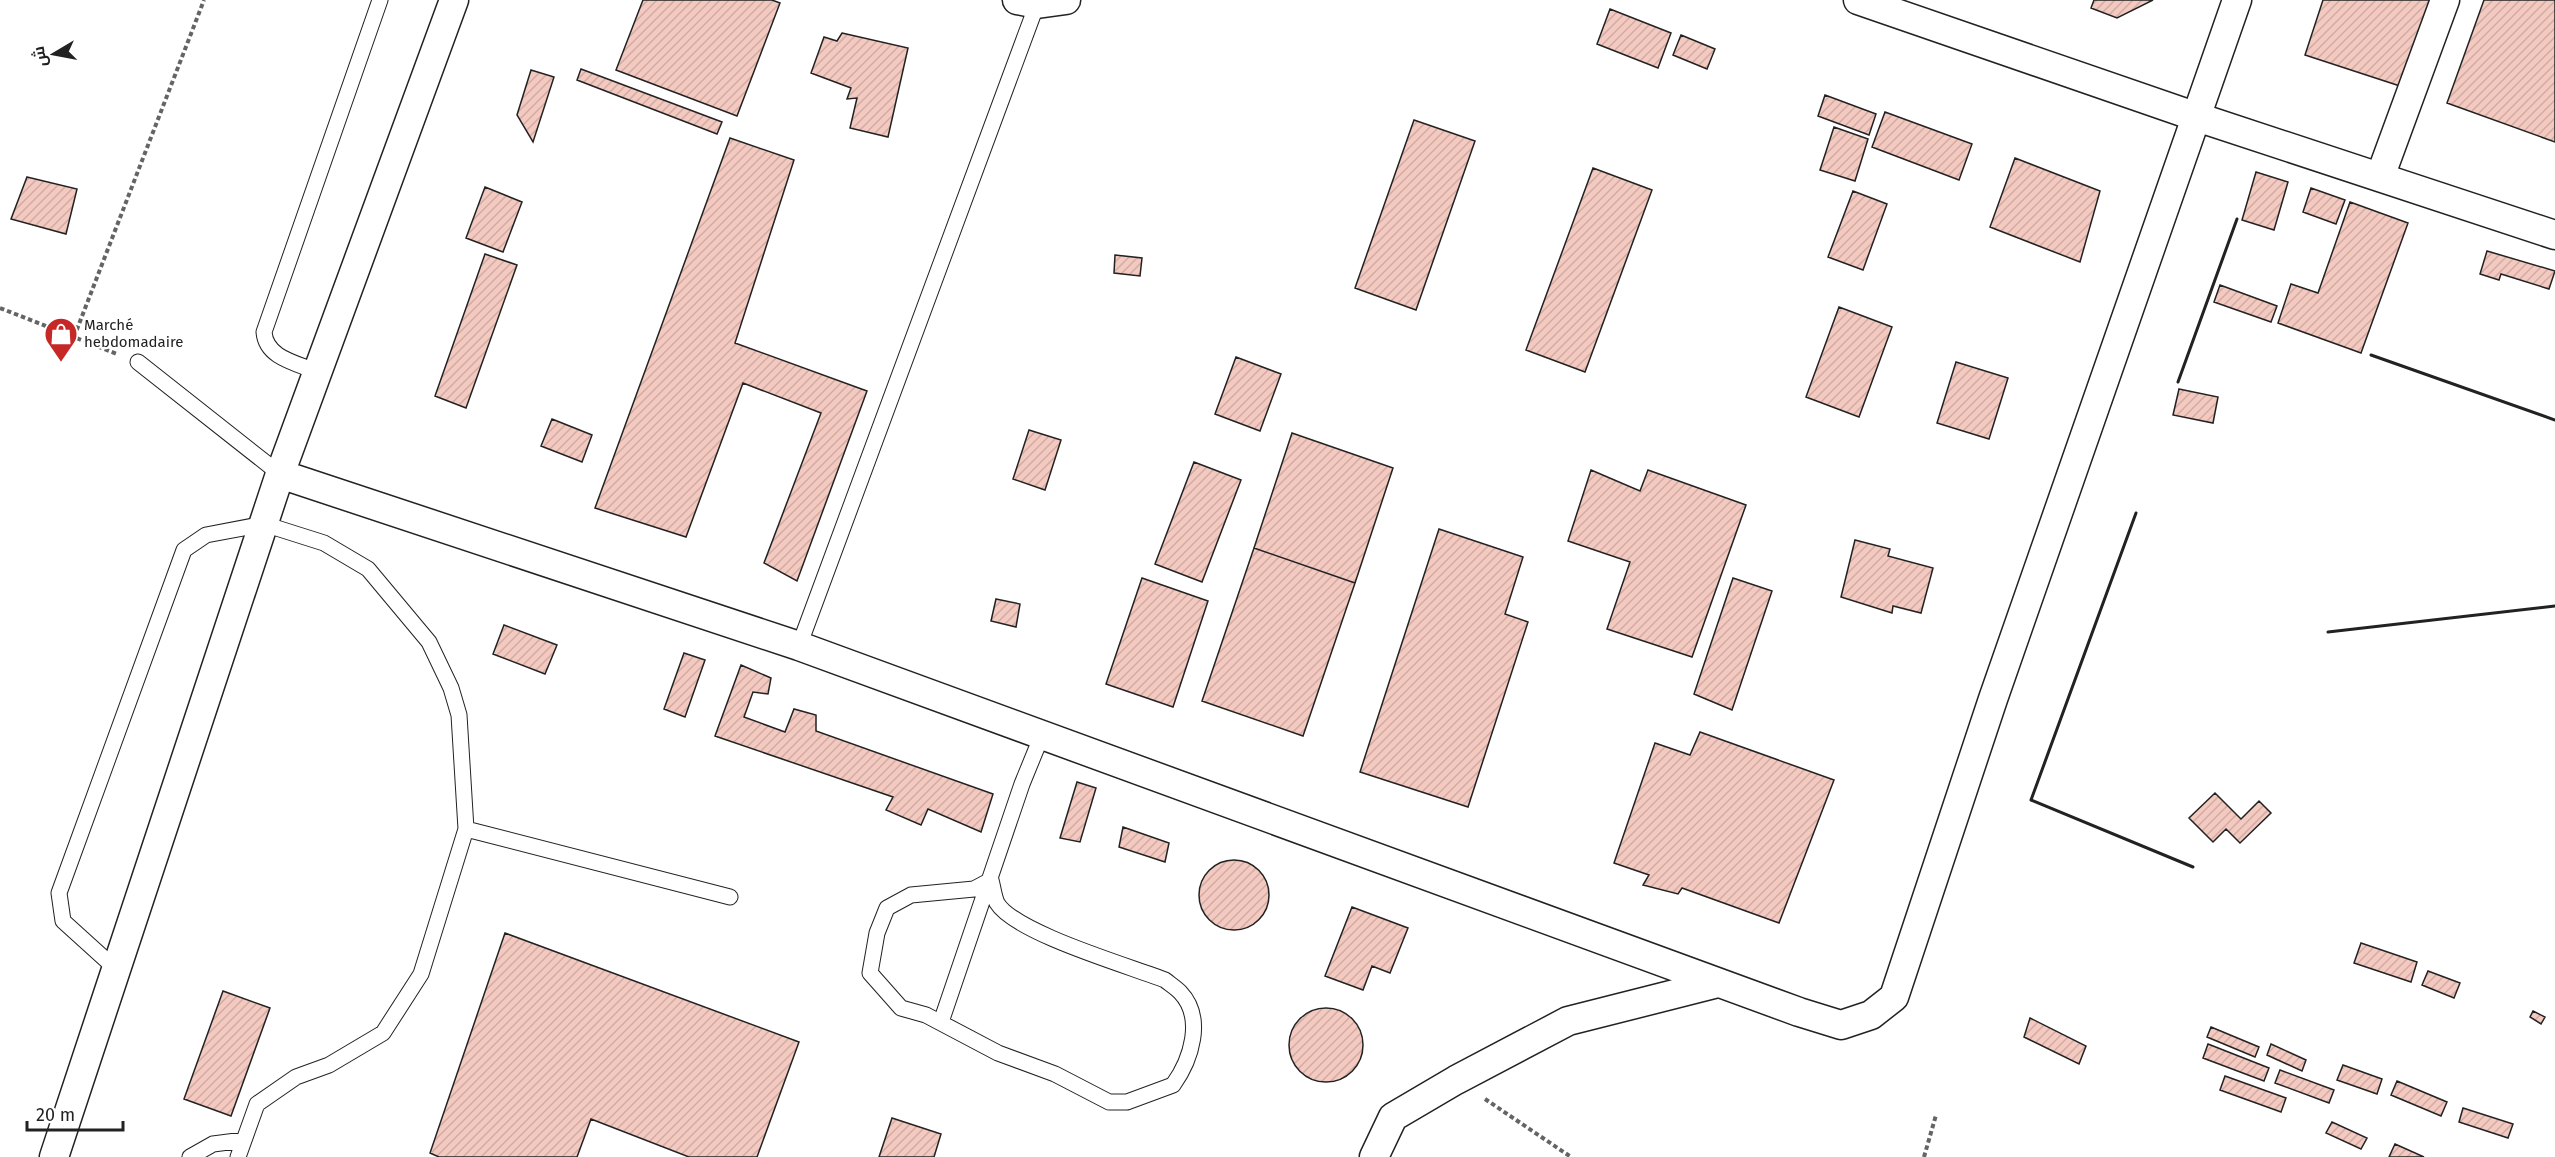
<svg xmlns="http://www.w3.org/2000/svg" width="2555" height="1157" viewBox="0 0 2555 1157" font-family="'Fira Sans',Cairo,sans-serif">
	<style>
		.building { fill: url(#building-hatch); stroke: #222; stroke-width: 1.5 }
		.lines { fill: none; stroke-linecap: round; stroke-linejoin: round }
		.service-casing { stroke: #222; stroke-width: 17 }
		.minor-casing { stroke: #222; stroke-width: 31 }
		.path { stroke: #646464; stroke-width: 4; stroke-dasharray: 4.5 3; stroke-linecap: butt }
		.service { stroke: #fff; stroke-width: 15 }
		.minor { stroke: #fff; stroke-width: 28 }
		.wall { stroke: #222; stroke-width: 3 }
		.labels { text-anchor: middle; stroke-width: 4.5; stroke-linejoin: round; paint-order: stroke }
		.poi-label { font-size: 15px; fill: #222; stroke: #fff; text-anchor: start }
	</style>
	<defs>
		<pattern id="building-hatch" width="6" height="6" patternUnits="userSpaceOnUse" patternTransform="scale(1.5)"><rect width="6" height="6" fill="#f3c9c0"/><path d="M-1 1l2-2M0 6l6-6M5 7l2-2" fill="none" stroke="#d0aca5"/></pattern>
	</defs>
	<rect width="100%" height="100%" fill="#fff"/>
	<path class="building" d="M643,0H772L780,3L737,116L616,70Z
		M2094,0H2153L2117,18L2091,8Z
		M2323,0H2431L2403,87L2305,55Z
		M2484,0H2555V142L2447,103Z
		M1610,9L1671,33L1658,68L1597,44Z
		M842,33L908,48L888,137L850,128L857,98L847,99L851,88L811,73L824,37L837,41Z
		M1681,35L1715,49L1707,69L1673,55Z
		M581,69L722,122L717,134L577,80Z
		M531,70L554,77L533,142L517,115Z
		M1825,95L1876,114L1869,135L1818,116Z
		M1885,112L1972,144L1959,180L1872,147Z
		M1414,120L1475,141L1416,310L1355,288Z
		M1834,127L1868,139L1855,181L1820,170Z
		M730,138L794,160L735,343L867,391L797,581L764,563L821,413L743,383L686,537L595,508Z
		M2015,158L2100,191L2080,262L1990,227Z
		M1593,168L1652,190L1585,372L1526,350Z
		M2256,172L2288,182L2274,230L2242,220Z
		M27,177L77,189L66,234L11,219Z
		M485,187L522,202L503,252L466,238Z
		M2311,188L2345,200L2336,224L2303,212Z
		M1853,191L1887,204L1863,270L1828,257Z
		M2350,202L2408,223L2361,353L2278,323L2291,284L2318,293Z
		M2487,251L2555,271L2549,289L2501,274L2499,280L2480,274Z
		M485,254L517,265L466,408L435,396Z
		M1115,255L1142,258L1140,276L1114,273Z
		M2220,285L2277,306L2271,322L2214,302Z
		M1839,307L1892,327L1859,417L1806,397Z
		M1236,357L1281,374L1260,431L1215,414Z
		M1956,362L2008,378L1989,439L1937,423Z
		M2179,389L2218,397L2213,423L2173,415Z
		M552,419L592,435L582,462L541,446Z
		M1029,430L1061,440L1045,490L1013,479Z
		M1292,433L1393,468L1355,583L1254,548Z
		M1194,462L1241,480L1202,582L1155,564Z
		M1591,470L1640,491L1648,470L1746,505L1692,657L1607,629L1630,562L1568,541Z
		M1439,529L1523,557L1505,614L1528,622L1468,807L1360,772Z
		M1855,540L1890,549L1888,556L1933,568L1921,613L1893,606L1892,613L1841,597Z
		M1254,548L1355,583L1303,736L1202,701Z
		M1142,578L1208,601L1173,707L1106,684Z
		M1733,578L1772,591L1732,710L1694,694Z
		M996,599L1020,604L1016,627L991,621Z
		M504,625L557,645L545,674L493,654Z
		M684,653L705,660L685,717L664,709Z
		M741,665L771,678L768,694L753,692L744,717L785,732L794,709L816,715V731L993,794L981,832L928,809L921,825L886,810L893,797L715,736Z
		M1700,732L1834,780L1779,923L1682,888L1678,894L1643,885L1649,875L1614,863L1655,743L1690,755Z
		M1077,782L1096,788L1080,842L1060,838Z
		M2215,793L2241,819L2259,801L2271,813L2240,843L2226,829L2213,842L2189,818Z
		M1123,827L1169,843L1165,862L1119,847Z
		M1199 895a35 35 0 1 1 70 0a35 35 0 1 1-70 0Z
		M1352,907L1408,928L1390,973L1372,966L1363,990L1325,976Z
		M505,933L799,1042L757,1157H689L591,1119L577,1157H439L430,1153Z
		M2361,943L2417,962L2411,982L2354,963Z
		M2428,971L2460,983L2454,998L2422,985Z
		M223,991L270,1008L231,1116L184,1099Z
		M1289 1045a37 37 0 1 1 74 0a37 37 0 1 1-74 0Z
		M2533,1011L2545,1017L2541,1024L2530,1017Z
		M2030,1018L2086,1046L2079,1064L2024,1037Z
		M2211,1027L2259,1047L2255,1057L2207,1037Z
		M2208,1044L2269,1068L2264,1081L2203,1058Z
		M2271,1044L2306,1060L2302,1071L2267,1055Z
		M2343,1065L2382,1079L2377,1094L2337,1080Z
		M2280,1070L2334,1090L2329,1103L2275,1083Z
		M2225,1076L2286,1098L2281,1112L2220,1090Z
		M2397,1081L2447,1102L2441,1116L2391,1095Z
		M2463,1108L2513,1124L2508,1138L2459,1122Z
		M892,1118L941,1134L934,1157H879Z
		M2332,1122L2367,1138L2361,1149L2326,1133Z
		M2395,1144L2424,1157H2389Z"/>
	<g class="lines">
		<g class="service-casing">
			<path id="service" d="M138,362L280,474
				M318,372C296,363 266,358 264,332L380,0
				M799,646L1037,4
				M991,880C993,887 994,897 997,903C1015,933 1129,966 1165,980C1170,984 1176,988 1180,992C1205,1018 1191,1060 1173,1085L1127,1102H1109L1055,1074L998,1053L926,1015L901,1008L870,973L877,933L887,908L911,895L974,889Z
				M116,969L63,921L59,893L184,550L206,535L264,524L324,543L368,569L429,642L451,688L459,715L466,829L730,897
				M941,1022L1022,784L1042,735
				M190,1157L213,1144L244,1140
				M238,1157L257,1104L296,1077L329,1065L383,1033L421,974L466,829"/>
		</g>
		<g class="minor-casing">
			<path id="minor" d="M1017,0L1037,4L1066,0
				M1858,0L2197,117L2555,235
				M2380,177L2445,0
				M280,474L799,646L1799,1012L1841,1025L1871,1015L1894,997L1993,699L2237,0
				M54,1157L280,474L454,0
				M1374,1157L1393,1117L1456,1080L1568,1021L1718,983"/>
		</g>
		<path class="path" d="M0,308L117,354
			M74,337L204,0
			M1485,1099L1571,1157
			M1924,1157L1936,1115"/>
		<use href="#service" class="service"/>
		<use href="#minor" class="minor"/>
		<path class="wall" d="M2371,355L2555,420
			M2178,382L2237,219
			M2136,513L2031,800L2193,867
			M2328,632L2555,606"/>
	</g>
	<defs>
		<g id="shop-pin" transform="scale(1.725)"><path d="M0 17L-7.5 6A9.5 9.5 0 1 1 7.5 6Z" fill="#c62828" stroke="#fff"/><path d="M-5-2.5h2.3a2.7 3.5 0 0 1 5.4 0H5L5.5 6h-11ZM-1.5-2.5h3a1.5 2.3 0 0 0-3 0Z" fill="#fff"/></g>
	</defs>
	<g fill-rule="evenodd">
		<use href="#shop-pin" x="61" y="334"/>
	</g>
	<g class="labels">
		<g class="poi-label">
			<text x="84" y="330">Marché<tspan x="84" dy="17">hebdomadaire</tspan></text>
		</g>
	</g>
	<g transform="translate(54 54) rotate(260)" stroke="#ffffff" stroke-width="4.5" paint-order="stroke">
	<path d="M0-4.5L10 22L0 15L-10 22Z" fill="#222222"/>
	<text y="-9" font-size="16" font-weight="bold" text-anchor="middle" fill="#222222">ش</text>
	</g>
	<path d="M27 1121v9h96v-9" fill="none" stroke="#222222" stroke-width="3"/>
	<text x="36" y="1121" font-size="18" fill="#222222" stroke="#ffffff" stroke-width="4.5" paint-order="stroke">20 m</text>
</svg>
